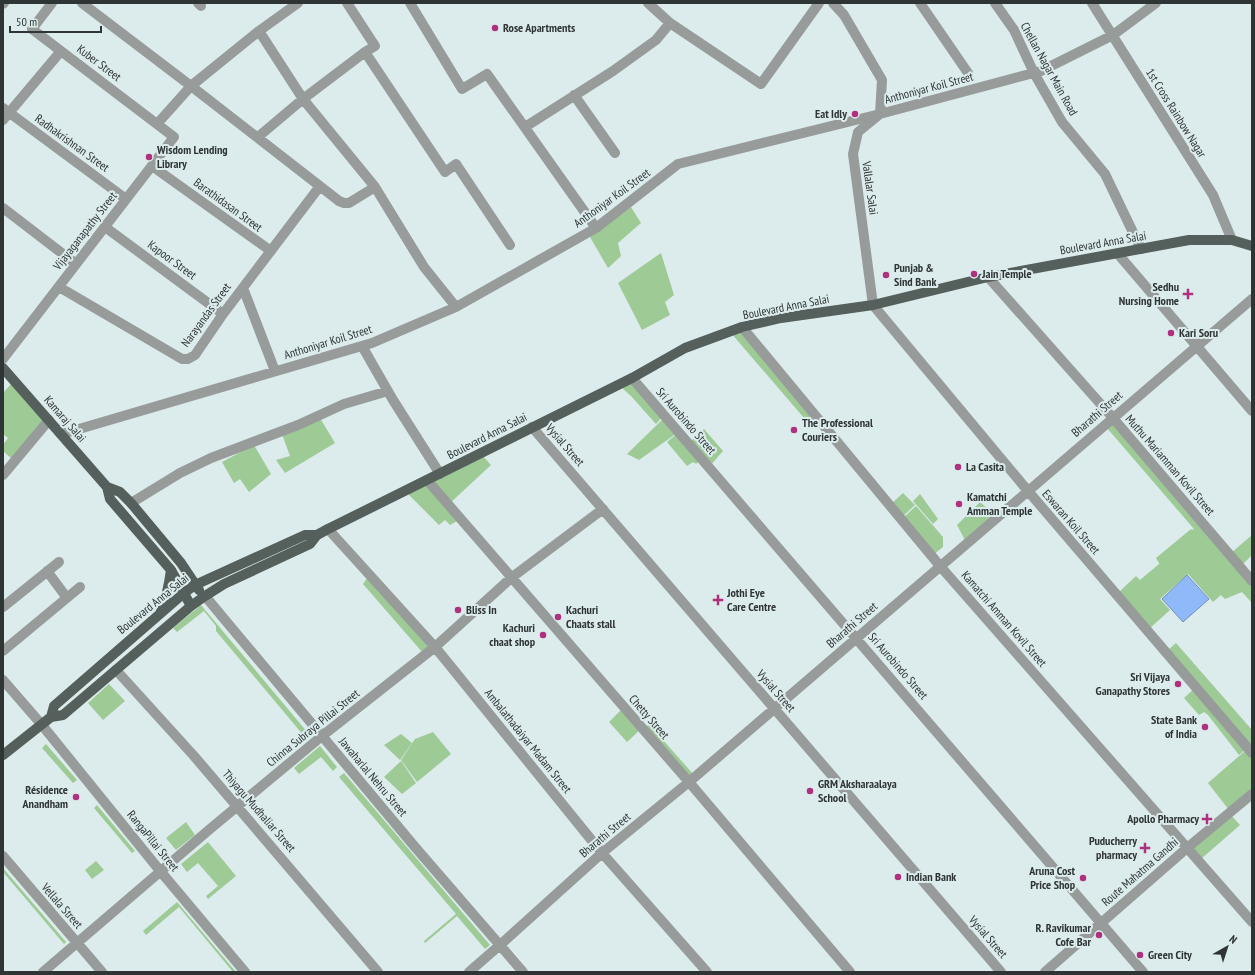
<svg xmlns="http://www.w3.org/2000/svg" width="1255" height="975" viewBox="0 0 1255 975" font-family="'PT Sans Narrow',sans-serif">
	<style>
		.green { fill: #9eca96 }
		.water { fill: #90b9f9; stroke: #7391be }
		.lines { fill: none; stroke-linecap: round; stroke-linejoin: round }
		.minor { stroke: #979c9a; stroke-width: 10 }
		.major { stroke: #555f5b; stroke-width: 10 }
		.poi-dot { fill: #af307d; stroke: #dcebec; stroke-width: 1.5 }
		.labels { text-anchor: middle; stroke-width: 4; stroke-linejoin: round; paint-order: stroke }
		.poi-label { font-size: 12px; font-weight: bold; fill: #2f3535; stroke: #dcebec; text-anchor: start }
		.street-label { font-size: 12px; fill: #2f3535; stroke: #dcebec }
	</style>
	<rect width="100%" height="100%" fill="#dcebec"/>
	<path class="green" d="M631,207L641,223L618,243L621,256L608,268L590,237Z
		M661,253L674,295L665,302L670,315L642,330L618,283Z
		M742,329L817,421L810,425L731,333Z
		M632,379L663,416L656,424L631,396L621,387Z
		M12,383L46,420L12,459L3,451V445L8,438L3,434V393Z
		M320,418L335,443L285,473L276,460L290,456L282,434Z
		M664,418L677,433L639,460L627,454Z
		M1113,418L1252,584V603L1242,592L1225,599L1221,595L1213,602L1188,574L1160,599L1170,610L1149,629L1118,593L1136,576L1140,580L1159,564L1160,565L1156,558L1191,529L1192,530L1194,529L1107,428Z
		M704,429L723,451L710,466L690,442Z
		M678,433L701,459L696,464L693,462L687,466L667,442Z
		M254,445L271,474L249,492L240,479L234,483L222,462Z
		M481,454L491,465L448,505L428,480Z
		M426,482L459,520L450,525L445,520L439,525L407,493Z
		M903,493L915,505L902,517L891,504Z
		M920,494L938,519L933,524L913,501Z
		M980,502L995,515L966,542L957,525Z
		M916,506L943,537V547L933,555L903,518Z
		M1252,535V555L1242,565L1231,553Z
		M368,577L432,646L423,653L363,584Z
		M201,605L308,733L304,736L216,631V626L204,611L177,632L173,628Z
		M1176,643L1252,730V749L1167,651Z
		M109,684L125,701L103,720L88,703Z
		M1195,688L1247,748L1239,755L1208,715L1204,712L1199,715L1184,698Z
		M623,708L641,729L627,742L609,722Z
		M653,720L657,722L664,732L662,739L694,775L689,781L645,728Z
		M433,732L451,754L417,782L401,760L415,739Z
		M401,734L412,743L400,760L384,745Z
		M46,744L77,780L73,783L42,748Z
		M320,746L337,767L333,771L321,757L299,774L294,768Z
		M1246,750L1252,756V791L1229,810L1208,783Z
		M401,761L416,783L402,794L384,777Z
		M344,773L490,945L485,949L457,916L425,943L424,941L456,914L339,777Z
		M97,805L135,851L132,853L94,808Z
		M1230,814L1240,825L1201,859L1190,848Z
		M186,822L195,835L176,850L166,838Z
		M208,842L236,876L208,899L206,896L218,886L198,863L187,872L181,864Z
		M96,861L104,870L92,879L85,870Z
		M3,868L66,942L64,944L3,872Z
		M177,902L236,972H233L179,907L146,935L143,931Z"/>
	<path class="water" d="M1187,575L1209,599L1183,622L1162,599Z"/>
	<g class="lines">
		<path class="minor" d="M82,3L191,86L339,201L344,203H349L375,187
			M198,3L201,6
			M347,3L375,46L365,52L445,172L456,164L510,245
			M410,3L462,89L487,74L596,228
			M648,3L670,23L761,84L819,3
			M833,3L844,15L882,80L880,114L858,132L853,154L873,305L1028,491L1252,753
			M920,3L968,73
			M995,3L1014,30L1034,73L1062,122L1105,174L1141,249
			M1092,3L1213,195L1232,240
			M3,4L4,3
			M259,31L303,99L375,187L424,267L456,307
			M574,95L615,153
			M3,108L126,199
			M3,120L61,51
			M157,124L191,86L259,31L298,3
			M525,127L613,71L656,40L670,23
			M258,137L303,99L365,52
			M152,166L271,251
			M3,208L76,264
			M105,227L223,314
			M1118,254L1252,411
			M988,277L1113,418L1252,581
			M59,287L182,359H188L195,355L223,314L320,186
			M243,288L275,371
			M742,327L940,566L1252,922
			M362,346L393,400L440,474
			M3,359L174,137L32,29L52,3
			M632,378L1143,972
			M532,427L1001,972
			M62,434L372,343L456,307L596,228L678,164L880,114L1041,71L1113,35L1156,3
			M3,475L49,420
			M427,480L689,782L850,972
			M131,503L180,473L211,458L298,425L344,404L388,391
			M328,529L435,647L602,853L707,972
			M47,571L67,598
			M205,596L415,847L523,972
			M3,607L59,562
			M3,651L80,587
			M116,670L194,756L378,972
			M3,680L42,725L161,872L245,972
			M3,856L102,972
			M43,972L210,829L322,736L435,647L511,578L603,509
			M469,972L500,945L602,853L689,782L1252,299
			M1045,972L1187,848L1252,794"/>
		<path class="major" d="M3,368L107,487L120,492L131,503L181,563L199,590
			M107,487L110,499L171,570L191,606
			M161,611C167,597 169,585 171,570
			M51,717L54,706L184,593L195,585L305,535H317
			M3,755L51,717L63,715L191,606L205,596L224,584L310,544L317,535L328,529L632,378L685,348L742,327L781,318L873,305L988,277L1189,240H1232L1252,246"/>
	</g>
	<g class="poi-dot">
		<circle cx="495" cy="28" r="4"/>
		<circle cx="855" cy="114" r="4"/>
		<circle cx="149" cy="157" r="4"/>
		<circle cx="974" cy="274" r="4"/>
		<circle cx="886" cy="275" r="4"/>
		<path d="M1186 288h4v4h4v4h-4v4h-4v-4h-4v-4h4z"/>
		<circle cx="1171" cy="333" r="4"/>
		<circle cx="794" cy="430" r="4"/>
		<circle cx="958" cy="467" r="4"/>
		<circle cx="959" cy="504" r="4"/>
		<path d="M716 594h4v4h4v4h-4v4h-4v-4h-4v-4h4z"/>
		<circle cx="458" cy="610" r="4"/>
		<circle cx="558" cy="617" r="4"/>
		<circle cx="543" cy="635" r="4"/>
		<circle cx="1178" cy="684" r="4"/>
		<circle cx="1205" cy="727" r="4"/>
		<circle cx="810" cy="791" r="4"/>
		<circle cx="76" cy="797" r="4"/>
		<path d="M1205 813h4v4h4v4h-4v4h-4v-4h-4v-4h4z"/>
		<path d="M1143 842h4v4h4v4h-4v4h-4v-4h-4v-4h4z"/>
		<circle cx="898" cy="877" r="4"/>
		<circle cx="1083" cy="878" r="4"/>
		<circle cx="1099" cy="935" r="4"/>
		<circle cx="1140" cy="955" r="4"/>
	</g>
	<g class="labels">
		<g class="poi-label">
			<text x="503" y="32">Rose Apartments</text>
			<text x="847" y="118" text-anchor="end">Eat Idly</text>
			<text x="157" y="154">Wisdom Lending<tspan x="157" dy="14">Library</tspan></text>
			<text x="894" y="272">Punjab &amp;<tspan x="894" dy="14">Sind Bank</tspan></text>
			<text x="982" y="278">Jain Temple</text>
			<text x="1179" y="291" text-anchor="end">Sedhu<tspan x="1179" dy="14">Nursing Home</tspan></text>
			<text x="1179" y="337">Kari Soru</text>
			<text x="802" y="427">The Professional<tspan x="802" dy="14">Couriers</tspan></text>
			<text x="966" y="471">La Casita</text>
			<text x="967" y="501">Kamatchi<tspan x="967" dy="14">Amman Temple</tspan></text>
			<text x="727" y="597">Jothi Eye<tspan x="727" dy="14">Care Centre</tspan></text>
			<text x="466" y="614">Bliss In</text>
			<text x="566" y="614">Kachuri<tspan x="566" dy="14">Chaats stall</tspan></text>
			<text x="535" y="632" text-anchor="end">Kachuri<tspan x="535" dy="14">chaat shop</tspan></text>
			<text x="1170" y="681" text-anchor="end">Sri Vijaya<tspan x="1170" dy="14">Ganapathy Stores</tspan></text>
			<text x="1197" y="724" text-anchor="end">State Bank<tspan x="1197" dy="14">of India</tspan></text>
			<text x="818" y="788">GRM Aksharaalaya<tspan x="818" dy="14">School</tspan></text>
			<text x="68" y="794" text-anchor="end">Résidence<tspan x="68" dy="14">Anandham</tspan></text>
			<text x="1199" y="823" text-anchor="end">Apollo Pharmacy</text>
			<text x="1137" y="845" text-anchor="end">Puducherry<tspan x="1137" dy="14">pharmacy</tspan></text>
			<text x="1075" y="875" text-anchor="end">Aruna Cost<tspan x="1075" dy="14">Price Shop</tspan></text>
			<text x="906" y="881">Indian Bank</text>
			<text x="1091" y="932" text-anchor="end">R. Ravikumar<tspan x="1091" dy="14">Cofe Bar</tspan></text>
			<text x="1148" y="959">Green City</text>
		</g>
		<g class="street-label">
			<text transform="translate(99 63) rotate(37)" y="4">Kuber Street</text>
			<text transform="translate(1049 69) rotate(61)" y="4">Chellan Nagar Main Road</text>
			<text transform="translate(929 88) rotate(-15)" y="4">Anthoniyar Koil Street</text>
			<text transform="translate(1176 113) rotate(58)" y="4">1st Cross Rainbow Nagar</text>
			<text transform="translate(72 143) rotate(36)" y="4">Radhakrishnan Street</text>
			<text transform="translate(870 188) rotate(82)" y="4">Vallalar Salai</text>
			<text transform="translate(612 198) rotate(-36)" y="4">Anthoniyar Koil Street</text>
			<text transform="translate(228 205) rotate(36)" y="4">Barathidasan Street</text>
			<text transform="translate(85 231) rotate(-52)" y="4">Vijayaganapathy Street</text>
			<text transform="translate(1103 243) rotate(-10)" y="4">Boulevard Anna Salai</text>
			<text transform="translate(172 260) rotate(36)" y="4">Kapoor Street</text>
			<text transform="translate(786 307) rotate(-11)" y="4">Boulevard Anna Salai</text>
			<text transform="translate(206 315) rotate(-54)" y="4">Narayandas Street</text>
			<text transform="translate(328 342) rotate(-17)" y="4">Anthoniyar Koil Street</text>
			<text transform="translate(1097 414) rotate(-41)" y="4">Bharathi Street</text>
			<text transform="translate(65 419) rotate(49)" y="4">Kamaraj Salai</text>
			<text transform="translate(686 421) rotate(49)" y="4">Sri Aurobindo Street</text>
			<text transform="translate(487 436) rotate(-27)" y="4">Boulevard Anna Salai</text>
			<text transform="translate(565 445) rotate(49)" y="4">Vysial Street</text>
			<text transform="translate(1170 465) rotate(49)" y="4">Muthu Mariamman Kovil Street</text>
			<text transform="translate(1071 522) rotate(49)" y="4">Eswaran Koil Street</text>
			<text transform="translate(153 604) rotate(-39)" y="4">Boulevard Anna Salai</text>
			<text transform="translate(1004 619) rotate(49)" y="4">Kamatchi Amman Kovil Street</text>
			<text transform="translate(852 625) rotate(-41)" y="4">Bharathi Street</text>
			<text transform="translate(898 666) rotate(49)" y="4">Sri Aurobindo Street</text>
			<text transform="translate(776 691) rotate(49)" y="4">Vysial Street</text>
			<text transform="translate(649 717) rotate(49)" y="4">Chetty Street</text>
			<text transform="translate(313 728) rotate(-39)" y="4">Chinna Subraya Pillai Street</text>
			<text transform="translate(528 741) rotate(51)" y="4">Ambalathadaiyar Madam Street</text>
			<text transform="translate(373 777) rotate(50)" y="4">Jawaharlal Nehru Street</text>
			<text transform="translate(259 811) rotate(49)" y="4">Thiyagu Mudhaliar Street</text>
			<text transform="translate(605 835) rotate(-40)" y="4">Bharathi Street</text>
			<text transform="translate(153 841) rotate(51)" y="4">RangaPillai Street</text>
			<text transform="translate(1140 872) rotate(-41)" y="4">Route Mahatma Gandhi</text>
			<text transform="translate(62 906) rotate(49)" y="4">Vellala Street</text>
			<text transform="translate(988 937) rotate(49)" y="4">Vysial Street</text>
		</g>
	</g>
	<rect width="1255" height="975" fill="none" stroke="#2f3535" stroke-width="8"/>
	<g transform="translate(1227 947) rotate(39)" stroke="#dcebec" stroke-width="3" paint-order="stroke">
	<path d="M0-3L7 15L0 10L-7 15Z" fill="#2f3535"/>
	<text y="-6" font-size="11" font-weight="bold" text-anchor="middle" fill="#2f3535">N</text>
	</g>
	<path d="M10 26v6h91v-6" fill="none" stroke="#2f3535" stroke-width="2"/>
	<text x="16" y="26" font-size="12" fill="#2f3535" stroke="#dcebec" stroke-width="3" paint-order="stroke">50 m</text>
</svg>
